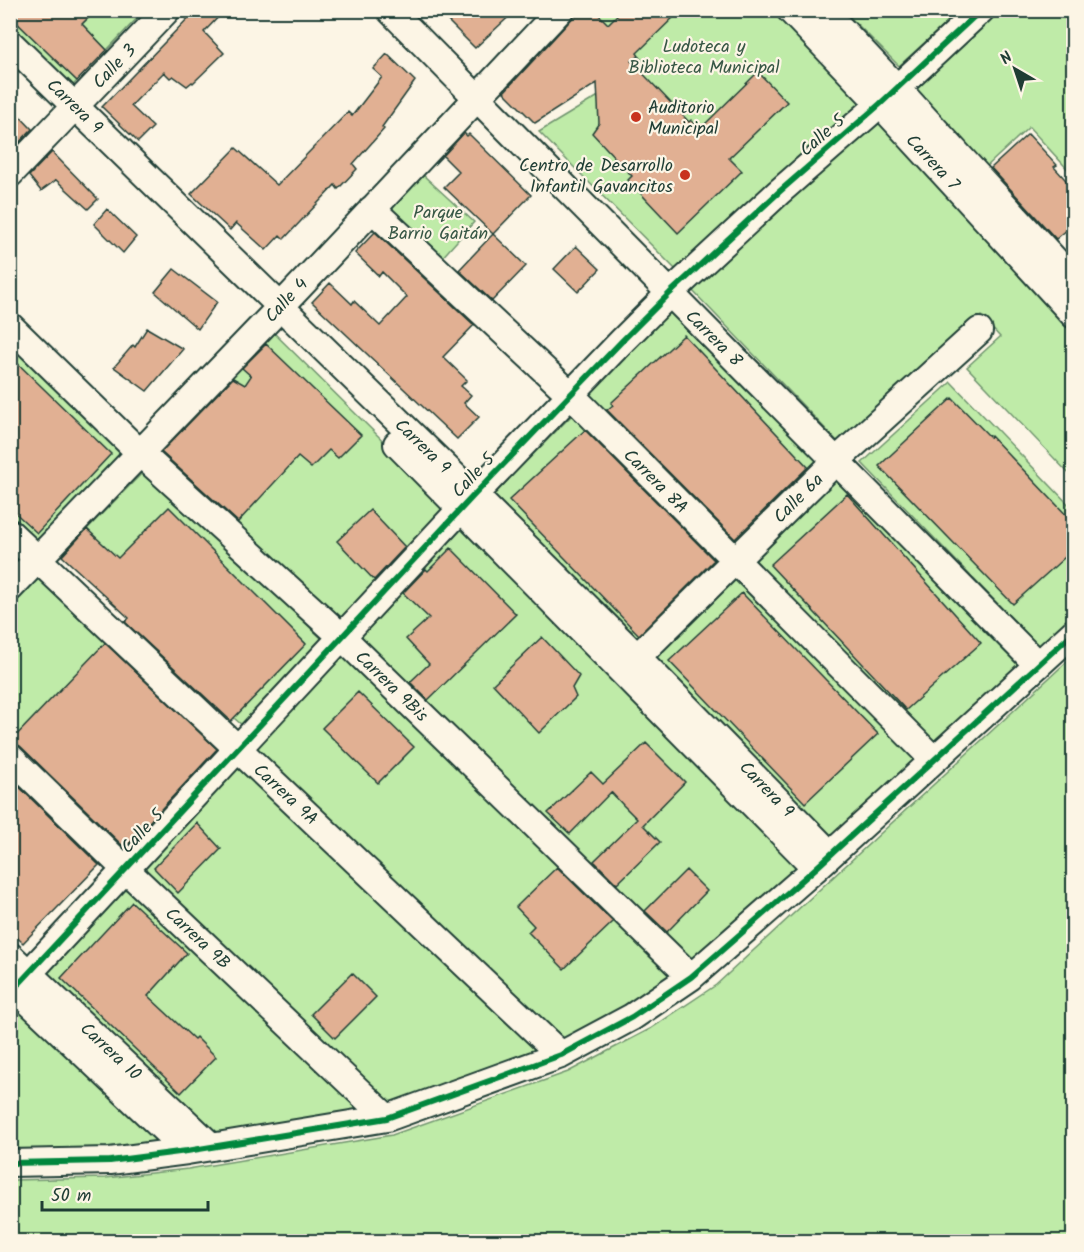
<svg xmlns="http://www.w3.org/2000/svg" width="1084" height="1252" viewBox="0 0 1084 1252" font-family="Kalam,sans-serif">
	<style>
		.green { fill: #bfeba8; stroke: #6f946e; stroke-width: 1.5; fill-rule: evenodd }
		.building { fill: #e1b093; stroke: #1f3d34; stroke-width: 1.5 }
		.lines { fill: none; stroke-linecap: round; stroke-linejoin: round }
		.minor-casing { stroke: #1f3d34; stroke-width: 30 }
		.minor { stroke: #fcf5e5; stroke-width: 26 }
		.cycleway-casing { stroke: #fcf5e5; stroke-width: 10 }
		.cycleway { stroke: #00873e; stroke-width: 6 }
		.poi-dot { fill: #c8321e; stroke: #fcf5e5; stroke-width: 2 }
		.labels { text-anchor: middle; stroke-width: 4.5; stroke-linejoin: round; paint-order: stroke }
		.park-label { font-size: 18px; fill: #375745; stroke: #fcf5e5 }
		.street-label { font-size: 18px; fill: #1f3d34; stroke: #fcf5e5 }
		.poi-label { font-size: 18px; fill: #1f3d34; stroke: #fcf5e5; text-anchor: start }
	</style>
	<rect width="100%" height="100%" fill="#fcf5e5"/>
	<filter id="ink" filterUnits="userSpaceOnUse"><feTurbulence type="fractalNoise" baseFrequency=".0167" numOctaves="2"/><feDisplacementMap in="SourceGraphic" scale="12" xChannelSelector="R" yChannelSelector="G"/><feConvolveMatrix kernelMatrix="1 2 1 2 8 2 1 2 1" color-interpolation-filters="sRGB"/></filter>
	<g filter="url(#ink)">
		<path class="green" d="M96,11H144L107,50L82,24Z
			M594,11H781L875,105L682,276L539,132L648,66Z
			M844,11H959L899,66Z
			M993,11H1073V175L1029,127L985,168L906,88Z
			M10,16L77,81L66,93L11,38Z
			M880,116L1073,325V478L967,367L1000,337L981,316L840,444L690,288Z
			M423,175L474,222L440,260L389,207Z
			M675,306L826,460L735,546L587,396Z
			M269,328L451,508L340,623L153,447Z
			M10,336L130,452L36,549L11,524Z
			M951,382L1073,509V619L1041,649L862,463Z
			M575,412L719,562L636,645L491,497Z
			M146,469L322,639L243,726L234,718L87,529ZM223,563L305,643L280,669Z
			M840,476L1023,664L934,746L750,561Z
			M462,520L806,866L693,967L351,637Z
			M39,566L230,748L124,860L11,749L10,595Z
			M739,576L922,760L832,843L653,658Z
			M341,653L673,977L627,1007L561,1041L251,748Z
			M1073,656V1241H11V1180L105,1178L188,1169L392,1135L568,1072L650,1029L716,985Z
			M238,754L555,1053L387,1114L129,870Z
			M127,883L370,1112L215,1138L40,974Z
			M10,995L172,1148L11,1159Z"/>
		<path class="building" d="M10,10H96L82,24L107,50L77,81L10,16Z
			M196,10H225L204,32L224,53L193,83L192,82L187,86L173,76L170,78L164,72L131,106L153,127L138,142L102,107Z
			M437,10H516L475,48Z
			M580,10H594L608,24L622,10H681L637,53L639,56L631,61L689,122L691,120L700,129L758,72L787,102L729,158L742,171L678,233L628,180L632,176L592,133L599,123L597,83L535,123L504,92Z
			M387,54L415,81L382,127L384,129L353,164L357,169L338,189L335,185L284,239L280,235L266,250L236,223L230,230L191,194L236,148L277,185L348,112L352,116L382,77L373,69Z
			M10,106L32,129L10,152Z
			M464,133L467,136L469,134L531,195L493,234L444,187L459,172L443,156Z
			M1028,134L1057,165L1054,167L1074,189V224L1056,239L991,168Z
			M52,152L98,199L88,209L56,180L41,191L29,176Z
			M107,209L136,237L123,253L94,224Z
			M375,232L474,325L443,357L467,380L461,386L471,395L464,403L479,417L457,439L312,302L330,283L352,304L354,301L380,326L407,297L382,272L379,276L355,253Z
			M493,234L526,266L492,301L459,270Z
			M576,246L600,269L578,292L554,269Z
			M174,269L217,302L198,329L155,292Z
			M147,328L183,349L147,391L114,367L133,345L135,347Z
			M684,335L808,467L735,539L607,410L613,405L611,403Z
			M266,344L361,435L338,458L329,450L311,468L298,457L238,522L161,452L233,378L245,385L251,376L242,368Z
			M10,356L111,454L37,533L10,508Z
			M952,398L990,437L991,436L1074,523V549L1013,604L879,466Z
			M585,430L714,560L639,635L509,500Z
			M847,494L981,643L906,710L770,565Z
			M169,507L306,644L231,721L125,622L129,618L62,556L87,529L118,558Z
			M370,510L405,547L374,580L337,541Z
			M451,548L516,614L428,700L410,682L429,664L406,639L429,618L403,593L426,569L428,571Z
			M742,593L878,734L805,803L669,661Z
			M542,637L579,676L572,688L576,697L539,733L493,684Z
			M105,643L217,749L125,848L20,746L10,742Z
			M358,692L414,747L378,783L322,728Z
			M646,743L685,782L643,825L660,842L617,884L594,861L637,819L623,805L611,792L570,834L548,813L591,772L603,784Z
			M10,778L99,865L23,943L10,931Z
			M197,823L221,849L178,893L154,868Z
			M557,867L613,922L564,969L528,932L534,926L516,907Z
			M686,870L707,891L667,932L645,911Z
			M132,902L187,953L148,996L194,1039L196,1037L216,1057L181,1093L61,978Z
			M352,973L376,997L335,1038L311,1014Z"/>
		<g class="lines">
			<g class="minor-casing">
				<path id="minor" d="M390,10L1038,665
					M790,10L880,104L1074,315
					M823,10L897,88L1074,281
					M10,43L474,495L637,657L830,854
					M10,174L167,10
					M372,209L570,394L934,760
					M10,326L140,453L342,637L691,977
					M397,444L816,868
					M10,533L561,1055
					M10,588L269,319L560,10
					M625,669L836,461L979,331
					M10,757L126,870L387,1118
					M10,956L212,1147
					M10,984L187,1151
					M15,988L474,495L622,341L670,293L779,192L880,104L981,10
					M10,1163L110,1161L187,1151L387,1118L561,1055L632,1017L691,977L816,868L1074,632"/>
			</g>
			<use href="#minor" class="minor"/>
			<g class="cycleway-casing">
				<path id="cycleway" d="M15,988L474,495L622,341L670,293L779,192L880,104L981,10
					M10,1163L110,1161L187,1151L387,1118L561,1055L632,1017L691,977L816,868L1074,632"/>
			</g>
			<use href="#cycleway" class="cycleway"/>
		</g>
	</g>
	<g class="poi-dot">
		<circle cx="636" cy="117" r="6"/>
		<circle cx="685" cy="175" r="6"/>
	</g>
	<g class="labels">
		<g class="park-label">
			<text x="704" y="52">Ludoteca y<tspan x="704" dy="21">Biblioteca Municipal</tspan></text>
			<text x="438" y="218">Parque<tspan x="438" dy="21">Barrio Gaitán</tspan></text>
		</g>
		<g class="street-label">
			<text transform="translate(114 66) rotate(-46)" y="6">Calle 3</text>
			<text transform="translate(75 106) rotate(44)" y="6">Carrera 9</text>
			<text transform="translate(822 135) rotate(-41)" y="6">Calle 5</text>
			<text transform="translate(933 162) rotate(47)" y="6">Carrera 7</text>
			<text transform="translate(286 300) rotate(-47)" y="6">Calle 4</text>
			<text transform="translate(714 338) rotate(45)" y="6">Carrera 8</text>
			<text transform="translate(423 446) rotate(44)" y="6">Carrera 9</text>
			<text transform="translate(473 475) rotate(-47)" y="6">Calle 5</text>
			<text transform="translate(656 481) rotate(45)" y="6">Carrera 8A</text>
			<text transform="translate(798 498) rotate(-45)" y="6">Calle 6a</text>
			<text transform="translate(392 686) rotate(44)" y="6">Carrera 9Bis</text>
			<text transform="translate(767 789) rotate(46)" y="6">Carrera 9</text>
			<text transform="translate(286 794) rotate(43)" y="6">Carrera 9A</text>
			<text transform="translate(142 831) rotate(-47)" y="6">Calle 5</text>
			<text transform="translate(198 938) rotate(43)" y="6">Carrera 9B</text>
			<text transform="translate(111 1051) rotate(43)" y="6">Carrera 10</text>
		</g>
		<g class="poi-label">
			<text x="648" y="113">Auditorio<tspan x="648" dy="21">Municipal</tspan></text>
			<text x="673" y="171" text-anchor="end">Centro de Desarrollo<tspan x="673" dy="21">Infantil Gavancitos</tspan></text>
		</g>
	</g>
	<rect width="1084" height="1252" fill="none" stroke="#fcf5e5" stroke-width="36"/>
	<rect x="18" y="18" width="1048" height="1216" fill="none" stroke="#1f3d34" stroke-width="2" filter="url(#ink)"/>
	<g transform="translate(1015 69) rotate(321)" stroke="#fcf5e5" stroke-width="4.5" paint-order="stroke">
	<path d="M0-4.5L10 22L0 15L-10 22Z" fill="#1f3d34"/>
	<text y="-9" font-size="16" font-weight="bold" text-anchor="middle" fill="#1f3d34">N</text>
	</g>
	<path d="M42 1201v9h166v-9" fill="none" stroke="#1f3d34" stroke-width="3"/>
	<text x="51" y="1201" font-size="18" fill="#1f3d34" stroke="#fcf5e5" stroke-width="4.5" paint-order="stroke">50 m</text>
</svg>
